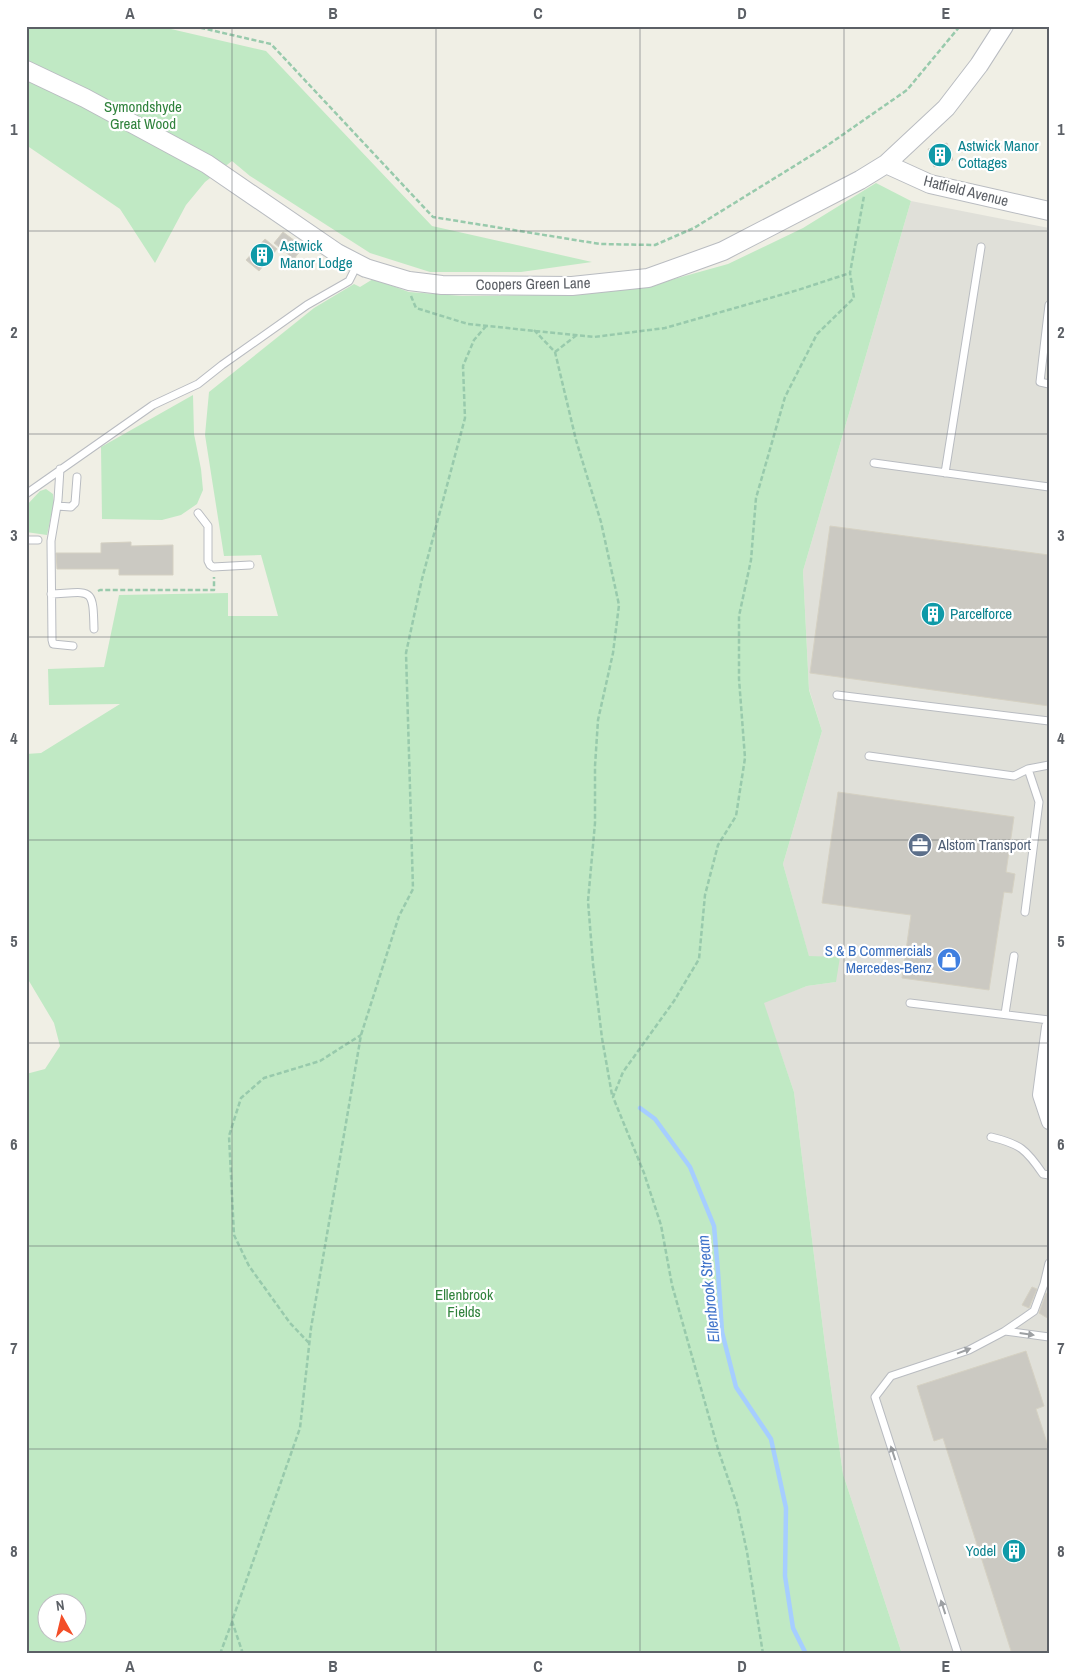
<svg xmlns="http://www.w3.org/2000/svg" width="1075" height="1680" viewBox="0 0 1075 1680" font-family="'Archivo Narrow',sans-serif">
	<style>
		.industrial { fill: #e0e0d9 }
		.green { fill: #c0e9c4; fill-rule: evenodd }
		.lines { fill: none; stroke-linecap: round; stroke-linejoin: round }
		.stream { stroke: #a6ceff; stroke-width: 4.5 }
		.building { fill: #cbc9c2; stroke: #d5d1c3 }
		.service-casing { stroke: #b9bcc1; stroke-width: 9 }
		.minor-casing { stroke: #b9bcc1; stroke-width: 16 }
		.tertiary-casing { stroke: #b9bcc1; stroke-width: 20 }
		.path { stroke: #98caac; stroke-width: 2.5; stroke-dasharray: 5 2.5; stroke-linecap: butt }
		.service { stroke: #fff; stroke-width: 7 }
		.minor { stroke: #fff; stroke-width: 14 }
		.tertiary { stroke: #fff; stroke-width: 18 }
		.oneway { fill: #9da0a3 }
		.grid { fill: none; stroke: #5c6066; stroke-width: 1; stroke-opacity: 0.55 }
		.labels { text-anchor: middle; stroke-width: 4.5; stroke-linejoin: round; paint-order: stroke }
		.park-label { font-size: 15px; fill: #30823c; stroke: #fff }
		.culture-label { font-size: 15px; fill: #0d838f; stroke: #fff; text-anchor: start }
		.street-label { font-size: 15px; fill: #5c6066; stroke: #fff }
		.service-label { font-size: 15px; fill: #4e5e75; stroke: #fff; text-anchor: start }
		.shop-label { font-size: 15px; fill: #366cbe; stroke: #fff; text-anchor: end }
		.water-label { font-size: 16px; font-style: italic; fill: #4074ca; stroke: #fff }
		.neatline { fill: none; stroke: #5c6066; stroke-width: 2 }
		.grid-label { font-size: 16px; text-anchor: middle; font-weight: bold; fill: #5c6066 }
	</style>
	<rect width="100%" height="100%" fill="#f0efe5"/>
	<path class="industrial" d="M911,201L1049,228V1654H902L843,1474L825,1345L794,1092L763,1002L807,986L836,982L809,957L783,864L822,731L809,689L803,571Z"/>
	<path class="green" d="M26,26H158L266,51L432,226L592,262L521,272H430L370,253L250,176L232,161L205,182L186,205L155,263L120,209L26,145Z
		M876,183L911,201L803,571L809,690L822,731L783,864L809,956L840,957L836,982L807,986L764,1003L794,1092L825,1345L843,1474L902,1654H26V1074L45,1069L60,1046L54,1023L26,976V754L41,753L120,704L49,705L48,669L104,667L119,595L228,593V616H278L261,555L224,556L205,435L209,392L314,308L354,284L360,287L373,279L409,292L462,296L557,295L649,286L728,264L803,228ZM48,1602H78V1632H48Z
		M193,395L194,434L201,469L203,490L197,504L181,515L162,520L102,519L101,447Z
		M46,489L53,494L54,503L47,535L26,532V506L40,491Z"/>
	<g class="lines">
		<path class="stream" d="M640,1108L655,1119L690,1167L714,1226L718,1272L722,1332L736,1387L771,1439L786,1508L785,1576L793,1628L806,1654"/>
	</g>
	<path class="building" d="M947,143L953,160L934,167L928,149Z
		M283,232L303,247L294,259L274,243Z
		M265,239L277,249L259,271L246,260Z
		M830,526L1049,555V706L810,673Z
		M131,542V546L173,545V575H119V569H57L56,553H101V543Z
		M838,792L1014,817L1006,872L1015,874L1012,893L1004,892L989,990L902,978L911,915L822,903Z
		M1032,1287L1037,1289L1029,1308L1022,1305Z
		M1046,1293L1049,1295V1319L1039,1313Z
		M1026,1351L1044,1406L1036,1409L1049,1449V1654H1012L943,1438L934,1441L917,1386Z"/>
	<g class="lines">
		<g class="service-casing">
			<path id="service" d="M1049,305L1040,382L1049,384
				M874,463L1049,487
				M60,469L58,500L51,541L52,640L53,644L73,646
				M945,473L981,247
				M26,494L153,405L198,384L222,365L307,305L349,281L357,265
				M57,506L71,507L75,503L77,477
				M198,513L208,526V561L210,565L213,567L250,565
				M26,540H38
				M51,594C92,592 93,586 94,629
				M837,695L1049,721
				M869,756L1014,776L1028,769L1049,765
				M1025,912L1039,802L1028,769
				M910,1003L1049,1020
				M1005,1014L1014,956
				M991,1137C1020,1144 1026,1149 1043,1174L1049,1175
				M1005,1331L1049,1337
				M958,1654L875,1397L891,1376L969,1350L1005,1331L1034,1311L1044,1284L1049,1263"/>
		</g>
		<g class="minor-casing">
			<path id="minor" d="M1049,1027L1040,1095L1049,1122"/>
		</g>
		<g class="tertiary-casing">
			<path id="tertiary" d="M26,70L85,98L207,164L337,253L366,268L409,281L442,285L572,286L648,278L723,251L860,180L886,164L946,108L979,65L1004,26
				M886,164L930,184L1049,211"/>
		</g>
		<path class="path" d="M193,26L271,44L433,217L600,244L655,245L694,228L825,147L907,90L960,26
			M411,296L416,308L468,324L594,337L665,328L798,290L850,273
			M534,330L555,352L576,440L601,522L619,605L613,653L598,720L595,766V823L588,901L593,964L602,1038L612,1095
			M555,352L578,334
			M98,591L100,590H214V577
			M309,1343L290,1323L249,1266L234,1235L229,1136L241,1098L264,1078L320,1061L361,1035
			M220,1654L232,1622
			M243,1654L232,1621L300,1428L311,1328L361,1035L399,916L413,889L406,653L422,579L465,418L463,366L474,340L487,325
			M763,1654L747,1552L737,1505L718,1449L672,1285L661,1225L644,1173L613,1097L623,1072L674,1001L699,959L705,895L718,845L736,816L745,758L739,679V616L751,560L756,498L785,397L817,334L854,298L850,273L864,196"/>
		<use href="#service" class="service"/>
		<use href="#minor" class="minor"/>
		<use href="#tertiary" class="tertiary"/>
	</g>
	<defs><path id="oneway-solid" d="M-6-.8H1V-3.2L6.5 0L1 3.2V.8H-6Z" transform="scale(1.25)"/></defs>
	<g class="oneway">
		<use href="#oneway-solid" transform="translate(1027 1334) rotate(8)"/>
		<use href="#oneway-solid" transform="translate(964 1351) rotate(-21)"/>
		<use href="#oneway-solid" transform="translate(893 1453) rotate(-108)"/>
		<use href="#oneway-solid" transform="translate(943 1607) rotate(-108)"/>
	</g>
	<path class="grid" d="M232,26V1654M436,26V1654M640,26V1654M844,26V1654M26,231H1049M26,434H1049M26,637H1049M26,840H1049M26,1043H1049M26,1246H1049M26,1449H1049"/>
	<defs>
		<g id="building-disc" transform="scale(1.25)"><circle r="9.5" fill="#0f9aa8" stroke="#fff"/><path d="M-4-6H4V6H1V3H-1V6H-4ZM-2.5-4.3h1.7v1.8h-1.7ZM.8-4.3h1.7v1.8H.8ZM-2.5-1h1.7V.8h-1.7ZM.8-1h1.7V.8H.8Z" fill="#fff"/></g>
		<g id="office-disc" transform="scale(1.25)"><circle r="9.5" fill="#5c6f8a" stroke="#fff"/><path d="M-6-3h4V-5.5h4V-3h4V5H-6ZM-1-4.5V-3h2v-1.5ZM-6 0V1H6V0Z" fill="#fff"/></g>
		<g id="shop-disc" transform="scale(1.25)"><circle r="9.5" fill="#3f7fe0" stroke="#fff"/><path d="M-5-2.5h2.3a2.7 3.5 0 0 1 5.4 0H5L5.5 6h-11ZM-1.5-2.5h3a1.5 2.3 0 0 0-3 0Z" fill="#fff"/></g>
	</defs>
	<g fill-rule="evenodd">
		<use href="#building-disc" x="940" y="155"/>
		<use href="#building-disc" x="262" y="255"/>
		<use href="#building-disc" x="933" y="614"/>
		<use href="#office-disc" x="920" y="845"/>
		<use href="#shop-disc" x="949" y="960"/>
		<use href="#building-disc" x="1014" y="1551"/>
	</g>
	<g class="labels">
		<g class="park-label">
			<text x="143" y="112">Symondshyde<tspan x="143" dy="17">Great Wood</tspan></text>
			<text x="464" y="1300">Ellenbrook<tspan x="464" dy="17">Fields</tspan></text>
		</g>
		<g class="culture-label">
			<text x="958" y="151">Astwick Manor<tspan x="958" dy="17">Cottages</tspan></text>
			<text x="280" y="251">Astwick<tspan x="280" dy="17">Manor Lodge</tspan></text>
			<text x="950" y="619">Parcelforce</text>
			<text x="996" y="1556" text-anchor="end">Yodel</text>
		</g>
		<g class="street-label">
			<text transform="translate(966 191) rotate(14)" y="5">Hatfield Avenue</text>
			<text transform="translate(533 284) rotate(-1)" y="5">Coopers Green Lane</text>
		</g>
		<g class="service-label">
			<text x="938" y="850">Alstom Transport</text>
		</g>
		<g class="shop-label">
			<text x="932" y="956">S &amp; B Commercials<tspan x="932" dy="17">Mercedes-Benz</tspan></text>
		</g>
		<g class="water-label">
			<text transform="translate(708 1289) rotate(-96)" y="6">Ellenbrook Stream</text>
		</g>
	</g>
	<rect width="1075" height="1680" fill="none" stroke="#ffffff" stroke-width="55"/>
	<g transform="translate(62 1618) rotate(352)"><circle r="24" fill="#ffffff" stroke="#bebfc2"/>
	<path d="M0-4L9 19L0 12L-9 19Z" fill="#f34e28"/>
	<text y="-8" font-size="14" font-weight="bold" text-anchor="middle" fill="#5c6066">N</text>
	</g>
	<rect x="28" y="28" width="1020" height="1624" class="neatline"/>
	<g class="grid-label">
		<text x="130" y="19">A</text>
		<text x="333" y="19">B</text>
		<text x="538" y="19">C</text>
		<text x="742" y="19">D</text>
		<text x="946" y="19">E</text>
		<text x="14" y="135">1</text>
		<text x="1061" y="135">1</text>
		<text x="14" y="338">2</text>
		<text x="1061" y="338">2</text>
		<text x="14" y="541">3</text>
		<text x="1061" y="541">3</text>
		<text x="14" y="744">4</text>
		<text x="1061" y="744">4</text>
		<text x="14" y="947">5</text>
		<text x="1061" y="947">5</text>
		<text x="14" y="1150">6</text>
		<text x="1061" y="1150">6</text>
		<text x="14" y="1354">7</text>
		<text x="1061" y="1354">7</text>
		<text x="14" y="1557">8</text>
		<text x="1061" y="1557">8</text>
		<text x="130" y="1672">A</text>
		<text x="333" y="1672">B</text>
		<text x="538" y="1672">C</text>
		<text x="742" y="1672">D</text>
		<text x="946" y="1672">E</text>
	</g>
</svg>
